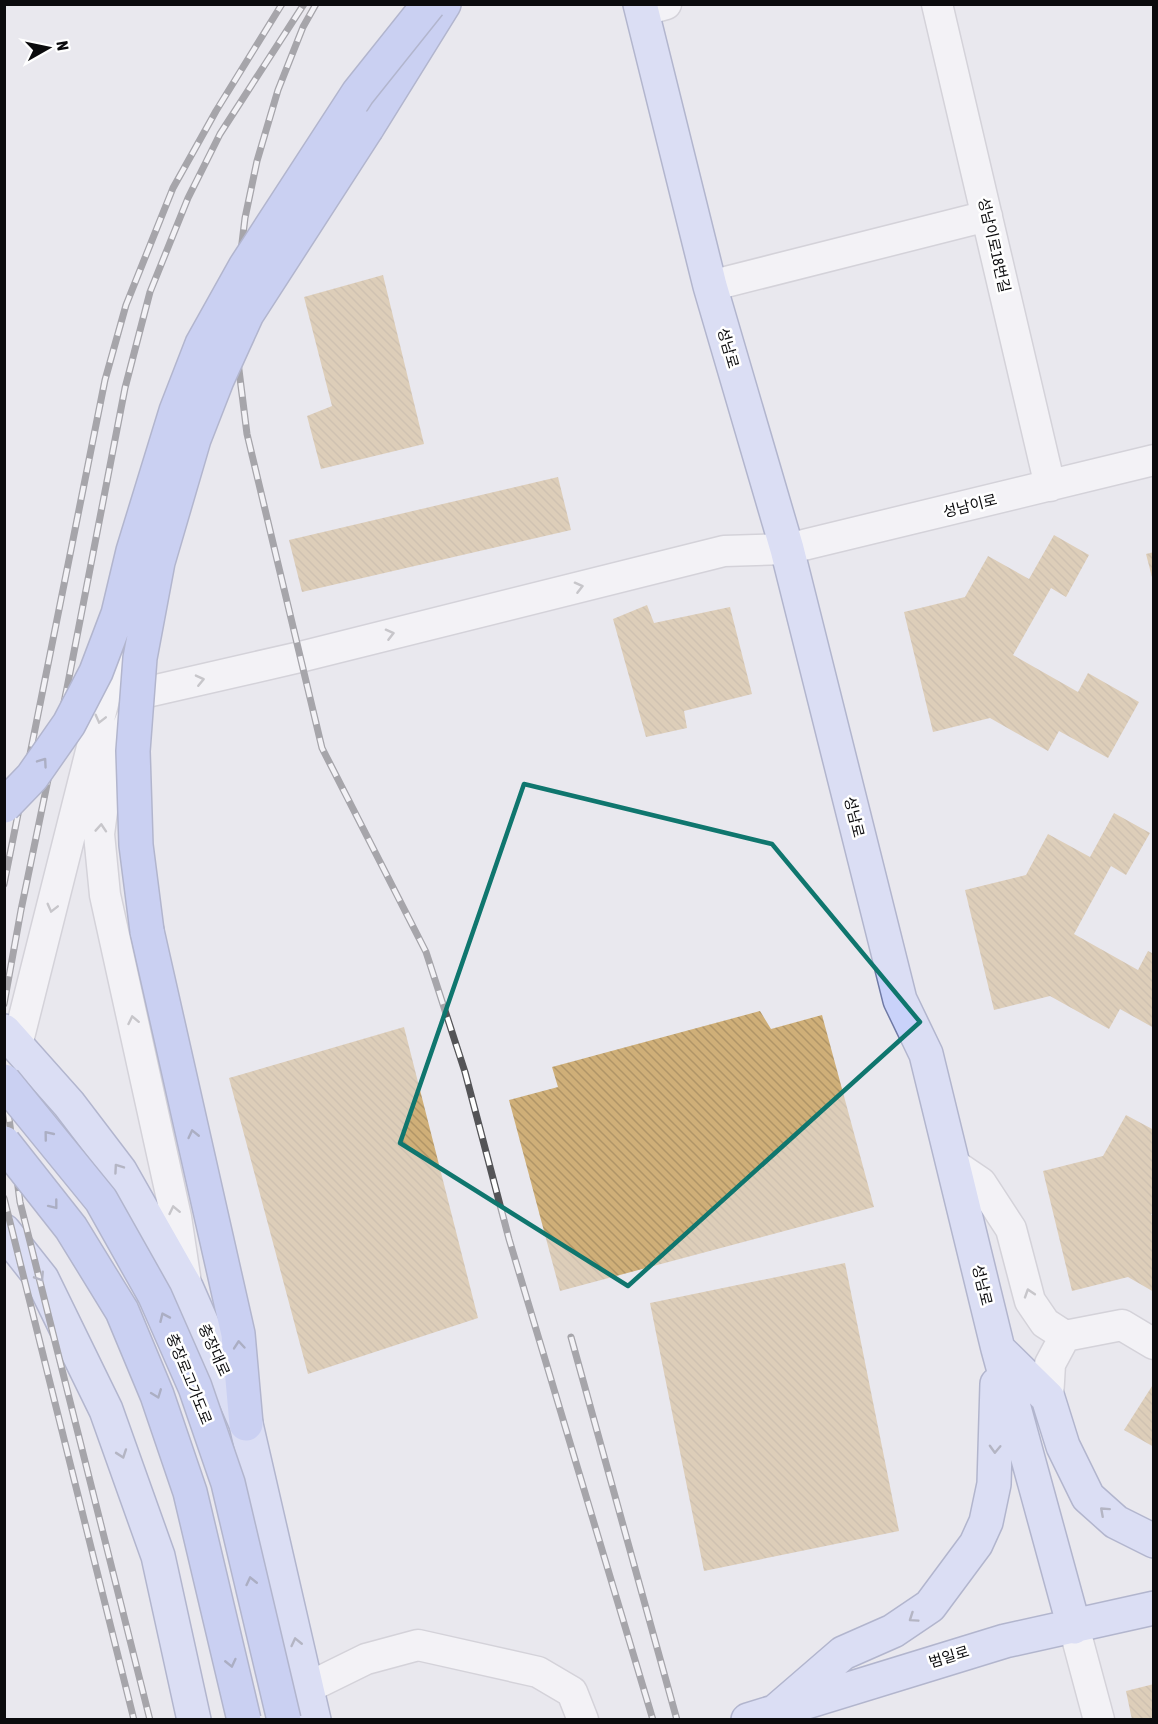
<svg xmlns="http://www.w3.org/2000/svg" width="1158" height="1724" viewBox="0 0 1158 1724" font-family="'Asap Condensed','Noto Sans KR',sans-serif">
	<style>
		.building { fill: url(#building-back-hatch) }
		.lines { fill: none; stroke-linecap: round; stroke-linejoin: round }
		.minor-casing { stroke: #bab9bf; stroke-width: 33 }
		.major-casing { stroke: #6f79a5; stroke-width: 36 }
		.highway-casing { stroke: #6f79a5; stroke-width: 36 }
		.minor { stroke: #fff; stroke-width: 30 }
		.major { stroke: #c9d2fa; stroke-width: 33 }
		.highway { stroke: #a5b4f7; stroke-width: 33 }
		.rail-casing { stroke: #545457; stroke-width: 7 }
		.rail { stroke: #fff; stroke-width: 4.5; stroke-dasharray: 14; stroke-linecap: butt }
		.highway-bridge-casing { stroke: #6f79a5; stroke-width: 36; stroke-linecap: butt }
		.highway-bridge { stroke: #a5b4f7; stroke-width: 33 }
		.oneway { stroke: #9d9d9e }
		.oneway2 { stroke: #60688e }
		.oneway3 { stroke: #74788f }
		.marked { fill: none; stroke: #0f766e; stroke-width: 4.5; stroke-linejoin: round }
		.labels { text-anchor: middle; stroke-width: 5; stroke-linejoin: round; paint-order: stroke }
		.street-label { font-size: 15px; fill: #0b0b0d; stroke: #fff }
	</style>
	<defs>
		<pattern id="building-back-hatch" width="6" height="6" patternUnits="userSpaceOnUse" patternTransform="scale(1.5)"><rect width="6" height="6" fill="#cfaf78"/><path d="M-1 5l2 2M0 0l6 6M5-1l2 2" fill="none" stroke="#b09567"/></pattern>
	</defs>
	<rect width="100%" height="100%" fill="#e9e8ee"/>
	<path class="building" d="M383,275L424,444L321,469L307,416L332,406L304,297Z
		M558,477L571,530L302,592L289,540Z
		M1054,535L1089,555L1066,597L1051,588L1013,655L1078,692L1088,673L1139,702L1108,758L1059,731L1048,751L990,718L933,732L904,612L965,597L988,556L1029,579Z
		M1154,552V580L1153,581L1146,554Z
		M647,605L654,623L730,607L752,694L684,711L687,728L646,737L613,619Z
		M1114,813L1150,833L1126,875L1111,866L1074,934L1138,970L1148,951L1154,954V1028L1120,1009L1109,1029L1050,996L994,1010L965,890L1026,875L1048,834L1090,857Z
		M760,1011L771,1029L822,1015L874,1207L560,1291L509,1100L558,1087L552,1067Z
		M404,1027L478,1318L308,1374L229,1078Z
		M1126,1115L1154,1130V1210L1151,1215L1154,1216V1292L1128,1277L1072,1291L1043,1171L1103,1156Z
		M845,1263L899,1531L704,1571L650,1303Z
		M1154,1383V1447L1124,1430Z
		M1154,1684V1720H1132L1126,1691Z"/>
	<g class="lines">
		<g class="minor-casing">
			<path id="minor" d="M937,4L1050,486
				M641,11L666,4
				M710,286L987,216
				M143,693L300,657L724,551L787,549L1154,460
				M133,715L117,752L105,788L99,834L105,895L176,1217L186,1283
				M17,1045L118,644
				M953,1164L981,1183L1011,1229L1030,1301L1045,1323L1065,1336L1122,1325L1154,1344
				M1048,1398L1050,1364L1065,1336
				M1074,1627L1099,1720
				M307,1688L366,1659L418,1645L538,1672L572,1692L583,1720"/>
		</g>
		<g class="major-casing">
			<path id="major" d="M640,4L710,286L787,549L900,1000L926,1054L998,1349L1074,1627
				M4,1031L69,1104L120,1171L187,1289L246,1424L314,1720
				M4,1231L42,1279L106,1410L158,1556L194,1720
				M999,1350L1048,1398L1063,1446L1088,1497L1116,1522L1154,1541
				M777,1710L843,1653L893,1631L930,1606L976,1544L986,1522L994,1484L997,1384
				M748,1720L1005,1641L1154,1608"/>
		</g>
		<g class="highway-casing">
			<path id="highway" d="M367,128L444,4
				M147,931L238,1334L246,1424"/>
		</g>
		<use href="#minor" class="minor"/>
		<use href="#major" class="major"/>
		<use href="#highway" class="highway"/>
		<g class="rail-casing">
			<path id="rail" d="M316,4L303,27L278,90L257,161L245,218L238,276L237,354L247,434L322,748L426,952L465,1072L509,1239L653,1720
				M4,884L105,380L126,305L173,188L216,111L282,4
				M4,1004L21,910L67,688L125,388L150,292L188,198L220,134L304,4
				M4,1080L20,1202L150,1720
				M4,1198L134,1720
				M571,1337L677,1720"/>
		</g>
		<use href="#rail" class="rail"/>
		<g class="highway-bridge-casing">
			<path id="highway-bridge" d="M4,806L32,777L69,724L96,672L118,614L133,551L176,411L202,344L245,267L358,93L429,4
				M147,931L136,845L133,751L140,658L158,562L194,439L217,380L247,314L367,128
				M4,1081L101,1200L155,1296L195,1387L228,1483L284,1720
				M4,1143L71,1228L122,1311L157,1395L190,1492L244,1720"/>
		</g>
		<use href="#highway-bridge" class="highway-bridge"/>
	</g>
	<defs><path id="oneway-chevron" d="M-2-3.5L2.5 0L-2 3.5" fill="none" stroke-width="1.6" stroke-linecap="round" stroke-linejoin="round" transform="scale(1.5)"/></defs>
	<g class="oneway">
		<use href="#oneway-chevron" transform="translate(579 587) rotate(-14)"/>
		<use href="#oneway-chevron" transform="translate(390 634) rotate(-14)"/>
		<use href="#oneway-chevron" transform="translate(200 680) rotate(-13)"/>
		<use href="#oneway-chevron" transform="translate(100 719) rotate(104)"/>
		<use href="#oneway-chevron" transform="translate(101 828) rotate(-86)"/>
		<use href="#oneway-chevron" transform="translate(52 908) rotate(104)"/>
		<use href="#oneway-chevron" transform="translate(133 1020) rotate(-102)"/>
		<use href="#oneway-chevron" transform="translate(174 1210) rotate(-102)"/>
		<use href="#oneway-chevron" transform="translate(1029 1293) rotate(-108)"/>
	</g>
	<g class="oneway2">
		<use href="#oneway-chevron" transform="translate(43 762) rotate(-55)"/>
		<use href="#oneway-chevron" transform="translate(193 1134) rotate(-103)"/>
		<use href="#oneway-chevron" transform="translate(48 1135) rotate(-129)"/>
		<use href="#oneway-chevron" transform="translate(54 1205) rotate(52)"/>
		<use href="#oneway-chevron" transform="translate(164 1317) rotate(-114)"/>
		<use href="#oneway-chevron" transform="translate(239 1345) rotate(-95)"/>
		<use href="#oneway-chevron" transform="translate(157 1394) rotate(69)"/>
		<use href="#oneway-chevron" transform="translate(251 1581) rotate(-103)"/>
		<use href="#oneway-chevron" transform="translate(231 1663) rotate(77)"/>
	</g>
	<g class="oneway3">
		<use href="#oneway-chevron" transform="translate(118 1168) rotate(-125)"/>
		<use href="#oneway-chevron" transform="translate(40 1277) rotate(57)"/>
		<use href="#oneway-chevron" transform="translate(995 1449) rotate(92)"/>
		<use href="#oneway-chevron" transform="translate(122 1454) rotate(71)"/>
		<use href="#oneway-chevron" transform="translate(1104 1511) rotate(-138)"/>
		<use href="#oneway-chevron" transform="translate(913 1618) rotate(146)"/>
		<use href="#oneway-chevron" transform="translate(296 1642) rotate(-103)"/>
	</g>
	<path d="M0 0H1158V1724H0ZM524,784L772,844L920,1022L628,1286L400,1143Z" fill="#e9e8ee" fill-opacity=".55" fill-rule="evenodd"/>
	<path class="marked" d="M524,784L772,844L920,1022L628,1286L400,1143Z"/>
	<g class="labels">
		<g class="street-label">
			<text transform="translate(994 245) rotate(77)" y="5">성남이로18번길</text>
			<text transform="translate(728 348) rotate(74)" y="5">성남로</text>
			<text transform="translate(970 506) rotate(-14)" y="5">성남이로</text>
			<text transform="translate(854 817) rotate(76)" y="5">성남로</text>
			<text transform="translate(982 1285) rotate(76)" y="5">성남로</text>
			<text transform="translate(214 1350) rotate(66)" y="5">충장대로</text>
			<text transform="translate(189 1379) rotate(68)" y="5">충장로고가도로</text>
			<text transform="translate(949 1657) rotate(-17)" y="5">범일로</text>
		</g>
	</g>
	<rect width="1158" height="1724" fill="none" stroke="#0b0b0d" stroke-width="12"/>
	<g transform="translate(48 48) rotate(81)" stroke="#ffffff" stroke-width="4.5" paint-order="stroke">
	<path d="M0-4.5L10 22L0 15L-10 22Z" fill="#0b0b0d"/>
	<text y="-9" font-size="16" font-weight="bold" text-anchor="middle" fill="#0b0b0d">N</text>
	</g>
</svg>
